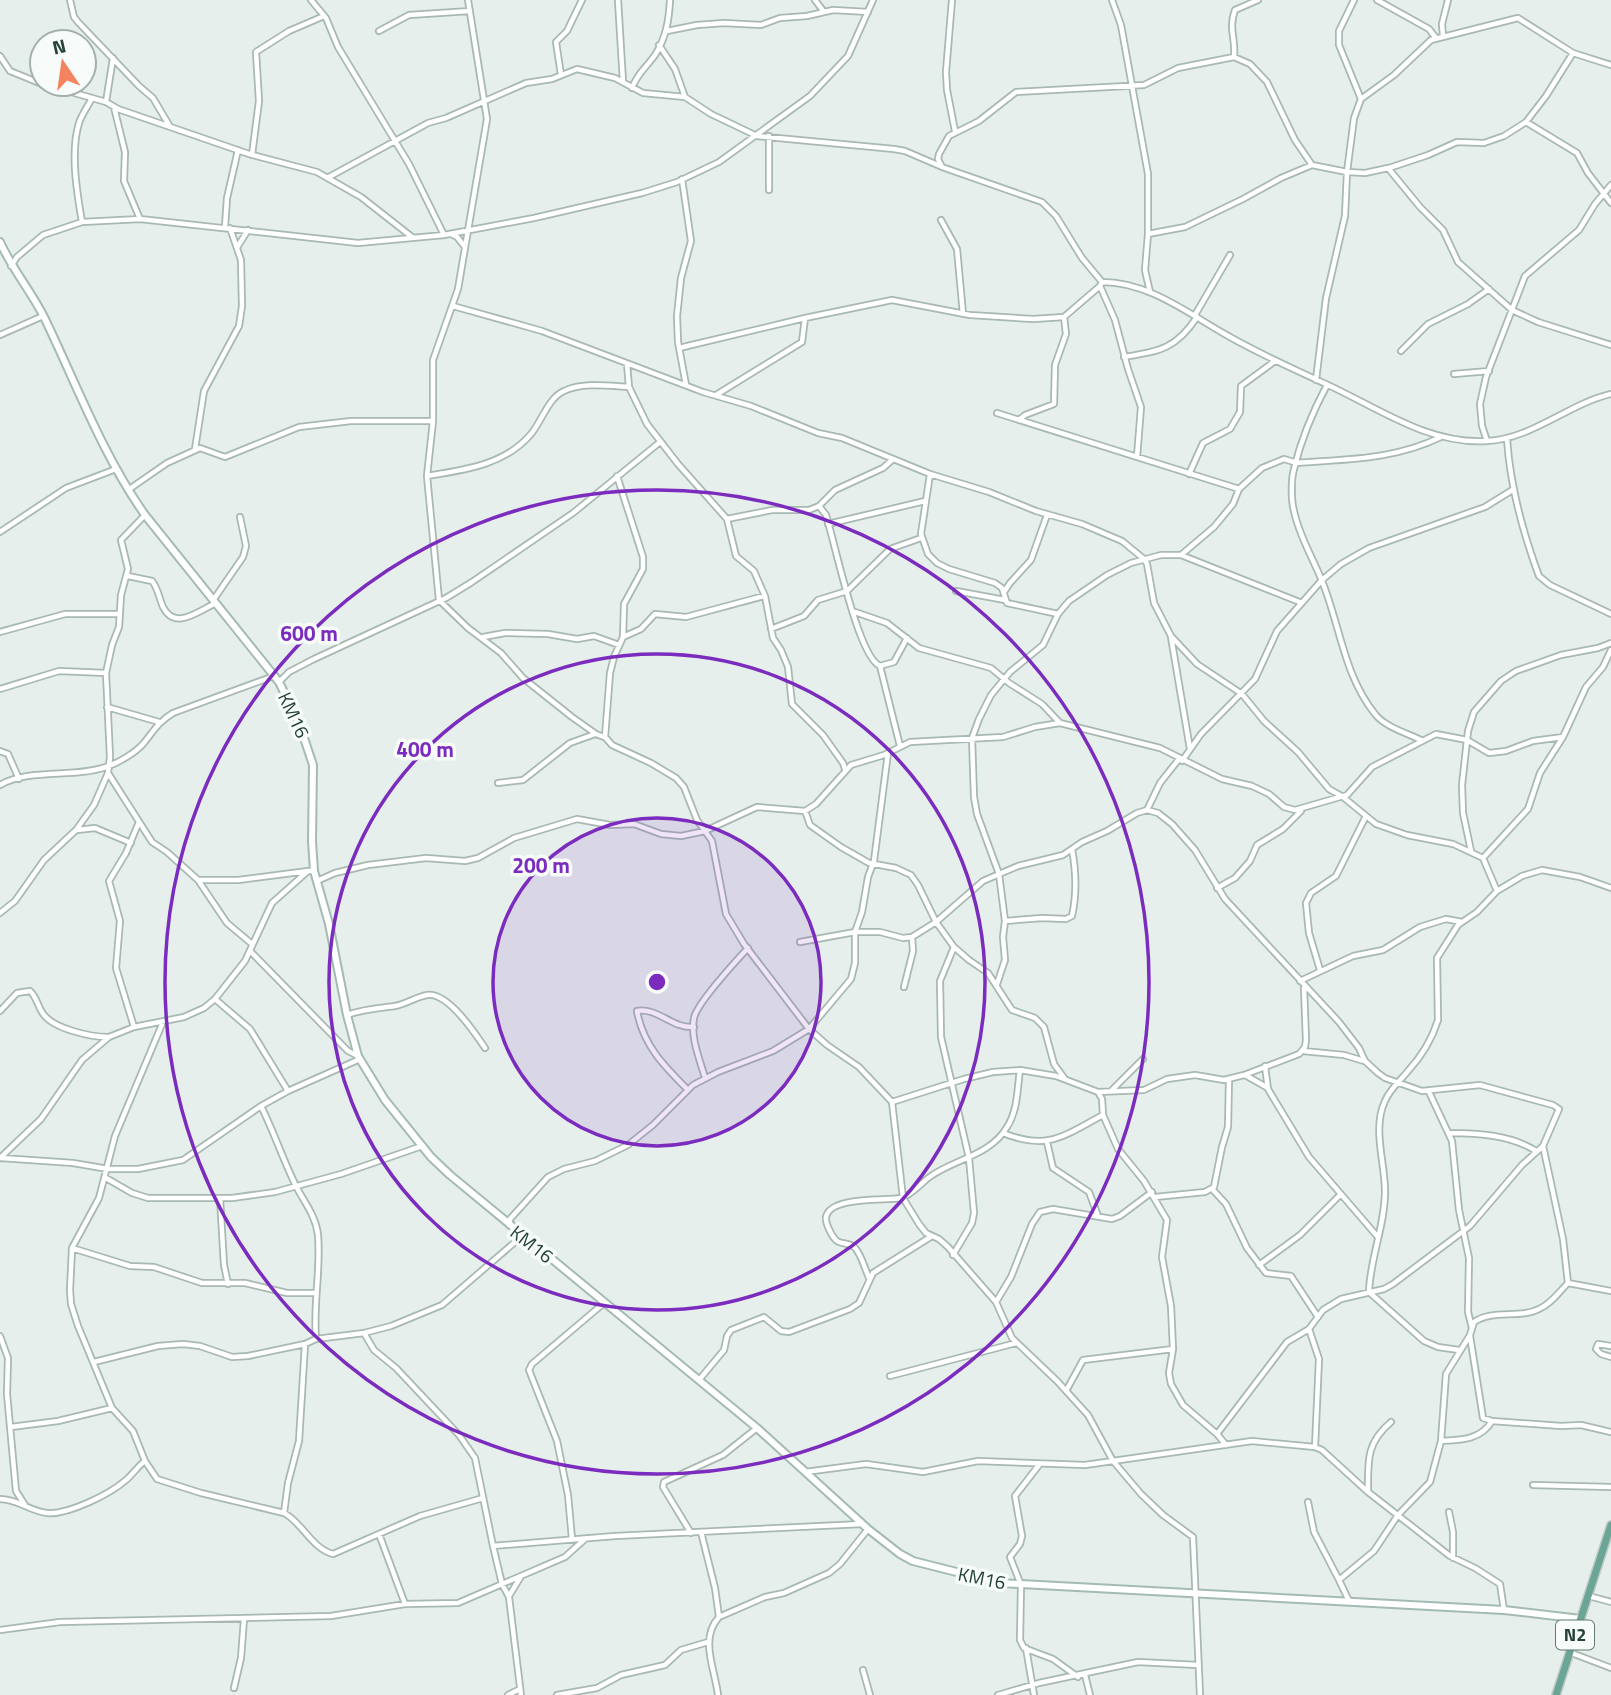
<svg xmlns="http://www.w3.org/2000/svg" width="1611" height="1695" viewBox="0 0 1611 1695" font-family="'Titillium Web',sans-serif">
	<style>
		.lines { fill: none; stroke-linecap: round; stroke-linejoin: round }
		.street-casing { stroke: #a8b8b2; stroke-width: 8 }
		.secondary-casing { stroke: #a4bbb3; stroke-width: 10 }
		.primary-casing { stroke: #c2cac8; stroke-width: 10 }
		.street { stroke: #fff; stroke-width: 4.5 }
		.secondary { stroke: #fff; stroke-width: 6 }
		.primary { stroke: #6aa596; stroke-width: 7 }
		.ring { fill: none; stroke: #7b2cbf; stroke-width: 3.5 }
		.labels { text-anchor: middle; stroke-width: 7; stroke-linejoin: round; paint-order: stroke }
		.shield { fill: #f7fbf9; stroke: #637a73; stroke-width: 2 }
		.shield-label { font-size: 18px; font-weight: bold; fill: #24423a }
		.street-label { font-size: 19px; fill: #24423a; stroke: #f7fbf9 }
		.centre { fill: #7b2cbf; stroke: #f7fbf9; stroke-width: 3.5 }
		.ring-label { font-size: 21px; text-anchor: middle; font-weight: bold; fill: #7b2cbf; stroke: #f7fbf9; stroke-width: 7; stroke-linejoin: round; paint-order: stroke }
	</style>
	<rect width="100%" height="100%" fill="#e6efeb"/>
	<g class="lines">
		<g class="street-casing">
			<path id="street" d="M70,0L74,17L78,22L139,86L153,98L169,125
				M311,0L326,18L338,47L409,164L444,235
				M468,0L487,119L458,289L433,360V421L427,476L439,600L468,628L501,653L523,678L572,717L596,734L604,737
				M618,0L623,82
				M815,0L824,12
				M952,0L946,72L947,90L955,131
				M1112,0L1121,25L1148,174V234L1145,270L1150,292
				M1377,0L1429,29L1436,38
				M379,31L409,15L470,11
				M667,31L697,25L724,23L761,25L780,18L807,16L833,10L868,12
				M1443,36L1442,24L1448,0
				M659,45L675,69L685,97L711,114L757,136L894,149L905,151L940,166
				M0,56L10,71L42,84
				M1234,57C1236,38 1228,29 1235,10L1258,0
				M561,75L556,42L567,31L582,0
				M43,84L106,102L118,109L249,154L317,172L361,197L412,237
				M632,88C638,72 646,68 655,55C666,38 669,20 670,0
				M1361,99L1394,75L1431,40L1518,18L1573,53L1611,65
				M106,102L113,58
				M114,107L125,152L124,181L140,219
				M1526,122L1577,153L1588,173L1611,203
				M769,136V190
				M252,155L259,101L256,52L289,31L324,16
				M1389,168L1428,155L1457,142L1484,143L1504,136L1526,122L1546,96L1573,53
				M329,177L428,123L446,118L526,83L552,79L577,69L615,78L643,93L685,97
				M682,179L691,241L681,278L677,316L678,342L686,385
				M941,220L957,249L963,314
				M82,222C77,193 70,152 79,123C82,114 88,106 92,98
				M225,227L227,198L238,150
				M451,234L457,237L465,247
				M1148,234L1185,227L1243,199L1281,178L1312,165L1347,172L1365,173L1388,168L1420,207L1443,230L1458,262L1512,310L1538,322L1611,345
				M238,246L248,230
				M11,266L17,257L43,235L82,222L140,219L358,243L444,235L534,218L642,193L677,182L719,162L810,96L848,56L873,0
				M1102,282L1082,258L1056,216L1042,202L942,167L938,159L939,154L949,136L979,121L1016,92L1144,85L1178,68L1234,57L1250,64L1267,82L1295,140L1312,165
				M1100,286L1115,320L1128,369L1141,407L1137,457
				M453,306L542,331L703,392L751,406L818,433L842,438L930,474L989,492L1036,511L1082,524L1122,541L1144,559L1147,564L1154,603L1171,636L1197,664L1242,694L1264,721L1298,752L1329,789L1343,797L1376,824L1407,835L1453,844L1483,858L1497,891
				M1195,315L1230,255
				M0,335L43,316
				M679,348L805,318L892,300L970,315L1033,319L1064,317L1100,286L1102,282C1147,282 1185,311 1223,333C1257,353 1292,368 1328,385C1378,408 1429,445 1487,441C1532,439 1568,404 1611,394
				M1401,351L1428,324L1468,304L1489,289
				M1124,357C1160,351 1176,349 1197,317
				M627,364L629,387L647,424L678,464L727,519L736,556L754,571L757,578L765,596L773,638L781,650L788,667L792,704L823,735L843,763L845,769
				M1454,374L1489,371
				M1316,380L1326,298L1345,216L1347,172L1354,118L1361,99L1339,45V31L1354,0
				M1327,385C1313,411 1301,440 1294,469C1291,480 1291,500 1294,511C1299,536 1313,558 1322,581C1340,625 1344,676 1375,714C1385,727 1407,733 1421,740
				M716,395L802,342L805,318
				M997,413L1239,489
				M1019,420L1025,415L1054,404L1055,365L1066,334L1064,317
				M1507,439C1510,484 1523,533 1539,576L1550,585L1611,614
				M1487,441L1482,426L1480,404L1486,377L1525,276L1579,230L1595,204L1611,185
				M195,449L204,391L239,326L242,306L241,260L230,228
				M892,460L883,468L835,490L819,506L826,515C835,543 858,657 880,666L894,662L907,638
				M930,474L921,534L928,554L937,563L949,569L995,583L1002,588L1007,603L1058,614
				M1189,474L1203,443L1230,429L1240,412L1241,386L1275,361
				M427,476C464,470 505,465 531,434C542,421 548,398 564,391C583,382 609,386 629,387
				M617,476L643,557V569L624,604L623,637L614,657L610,673L605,737L612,745L651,763L676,778L684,787L697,820L712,841L726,914L744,944L809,1029L827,1045L859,1067L892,1102L903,1198L919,1224L926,1233L939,1239L948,1247L996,1302L1012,1338L1057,1381L1088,1415L1113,1461L1141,1494L1163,1515L1193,1537L1200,1695
				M128,490L167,463L200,448L225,457L299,427L351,421H433
				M727,519L772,510H809L819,506
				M828,524L925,501
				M0,532L66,488L116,469
				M1181,555L1214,527L1233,504L1239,489L1262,468L1284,459L1297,463C1348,459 1393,460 1441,437
				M128,576L152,581C158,588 159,598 163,607C175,631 198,611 216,603
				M956,591L1005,600
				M1004,592L1010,583L1031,560L1047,515
				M214,599L243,557L246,546L240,517
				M855,612L887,623L919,648L991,668L1009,683L1042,704L1060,723
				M771,629L804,616L818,600L847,591L890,549L921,538
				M0,632L65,614H118
				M483,637L505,633L548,634L577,639L594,636L619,645
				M623,637L641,629L655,614L686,617L764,596
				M1171,637L1190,749
				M880,666L900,746
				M279,682L289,672L314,659L446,598L472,582L573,513L660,442
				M0,689L59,671L106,673
				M107,707L159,722
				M0,751L8,754L19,779
				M1182,761L1201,734L1255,679L1277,631L1322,580L1341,564L1369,548L1485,507L1514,489
				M108,773L152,842L167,852L198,880L227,923L252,944
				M498,783L523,780L570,743L595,734
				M0,785C29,768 74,778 106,767C118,763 135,753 143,744C154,731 157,723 173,713L274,676
				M1147,810L1158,813L1172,824L1195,850L1225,899L1339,1022L1359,1048L1365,1061L1378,1073L1385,1078L1422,1091L1480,1085L1553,1105L1559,1109L1543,1146L1563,1239L1568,1283C1559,1292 1551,1304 1539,1309C1520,1319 1492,1309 1474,1322L1470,1335L1446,1374L1441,1441L1430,1482L1398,1515L1374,1551L1339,1580L1349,1601
				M805,811L810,825L841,847L869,863L896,868L911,875L918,885L936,922L954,947L969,960L988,973L1012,1010L1035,1018L1044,1027L1054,1064L1065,1079
				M77,830L95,828L131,843
				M1471,851L1463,813L1462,785L1468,731L1474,712L1501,681L1516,671L1561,655L1598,648L1611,643
				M1483,858L1528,809L1540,773L1563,737L1586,687L1603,667L1611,650
				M199,880H238L308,871
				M317,881L335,873L368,865L426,858L465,861L478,858L514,838L577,819L610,825L634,824L661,834L681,836L705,831L757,807L805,811L816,804L851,765L884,755L910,742L1003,737L1035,727L1060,723L1160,748L1222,779L1252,786L1269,794L1284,807L1295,810L1347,795L1372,767L1436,734L1467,740L1489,753L1506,751L1533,741L1563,737
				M1217,888L1235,878L1250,861L1257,845L1283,829L1301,811
				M0,913L15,901L44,860L76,830L94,805L108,773L110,757L106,673L112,645L119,627L121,595L128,569L121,540L145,515
				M1005,921L1042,918L1066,919L1072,916C1077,894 1076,871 1072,849
				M800,942L855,932H880L903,938L912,937L936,922L983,881L1018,866L1063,855L1082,842L1107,831L1137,813L1147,810L1160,783L1179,759
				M250,951L348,1051L358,1056
				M1320,970L1309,933L1306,903L1311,893L1336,876L1365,818
				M1300,981L1353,956L1383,950L1420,927L1446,919L1462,922
				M997,984L1005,960L1003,937L1005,921L999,874L977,814L974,797L972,738L979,719L991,695L1010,672L1043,645L1058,614L1069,601L1107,575L1131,563L1161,555H1181L1302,603
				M904,987L913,951L912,937
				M215,999L250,1029L288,1091
				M0,1011L17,993L30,991C37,997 38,1008 44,1015C55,1029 91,1037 108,1037
				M347,1015C363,1009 379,1008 395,1006C406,1004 416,997 427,995C448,992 475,1033 485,1048
				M163,1022L115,1136L99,1198L72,1248L70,1290L71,1304L78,1326L112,1408L133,1431L145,1461L157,1479L201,1493L284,1513C303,1523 311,1548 333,1554L420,1516L483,1498
				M134,1027L116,968L120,921L109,881L126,853L139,822
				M1303,1051L1344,1055L1364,1061
				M1265,1066L1268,1089L1309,1157L1377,1236
				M1245,1075L1268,1088
				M705,1078C700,1060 690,1037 694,1018C697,1003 736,961 748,948
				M687,1089C664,1066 643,1045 637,1011C657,1007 673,1029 694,1027
				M1112,1090L1143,1059
				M1098,1092L1144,1090L1167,1079L1195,1075L1224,1080L1244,1075L1299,1054L1305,1047L1306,1040L1304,988
				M1429,1092L1452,1141L1459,1210L1469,1258L1468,1312L1472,1328
				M892,1102L964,1079L993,1072L1020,1070L1056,1076L1098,1092L1102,1099L1103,1115L1118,1149L1144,1181L1167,1220L1162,1257L1171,1306L1173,1349L1169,1373L1171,1384L1183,1405L1217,1434L1226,1445
				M261,1106C274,1132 283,1160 296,1186C304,1202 316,1216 318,1235C321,1270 313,1304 316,1339
				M1003,1133C1048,1151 1063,1136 1103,1115
				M1449,1133C1478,1133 1511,1135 1536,1151
				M1047,1142L1053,1168L1089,1192L1098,1216
				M0,1158L41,1119L82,1060L109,1037L134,1027L184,1017L204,1008L215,999L245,961L272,903L308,871H314
				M1,1158L73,1163L108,1169H138L183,1160L261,1106L288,1091L360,1059
				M106,1178L132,1193L148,1198H232L275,1192L341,1174L422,1146
				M1212,1189L1226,1204L1247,1248L1266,1273L1291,1276L1318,1317
				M1155,1197L1205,1192L1214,1187L1222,1147L1228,1127L1229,1079
				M220,1198L224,1265L228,1284
				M509,1225L510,1219L548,1177L564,1169L595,1161L628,1145L653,1125L693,1085L718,1072L773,1051L809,1029L851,979L855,963V932L862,912L868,877L874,861L888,753
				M72,1248L130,1266L154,1267L202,1283H245L287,1293H315
				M953,1255L972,1223L974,1213L969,1158L941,1037L940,981L954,947
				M1259,1265L1300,1235L1341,1194
				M869,1278C865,1269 862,1257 856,1249C851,1242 843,1245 837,1241C832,1237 825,1223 826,1217C830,1196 885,1201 901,1198C911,1196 922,1182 931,1176C955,1159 991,1155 1007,1127C1018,1110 1017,1090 1020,1070
				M1568,1283L1611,1291
				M996,1302L1011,1277L1032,1224L1040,1212L1053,1209L1112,1219L1120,1216L1152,1192
				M1309,1329L1319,1359L1315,1447
				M364,1333L374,1350L396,1368L459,1435L475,1458L493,1546L502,1584L509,1597L521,1695
				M0,1336L8,1358L7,1394L16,1491L25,1505
				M1470,1336L1483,1418L1492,1421L1561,1426L1581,1425L1611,1432
				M1611,1346L1598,1344L1596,1349L1601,1354L1611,1357
				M1459,1350L1438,1347L1424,1341L1369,1292C1370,1258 1385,1226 1385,1191C1385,1163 1372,1128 1385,1101C1390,1089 1400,1081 1408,1071C1421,1057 1432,1039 1438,1020L1437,958L1458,925L1477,912L1497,891L1522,876L1542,870L1580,877L1611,888
				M94,1362L158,1346L183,1344L200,1346L232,1357L248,1356L305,1344L316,1339L364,1333L391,1326L442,1305L522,1236
				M890,1376L1016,1343
				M699,1380L724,1350L727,1336L731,1330L764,1317L781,1331L789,1332L850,1309L859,1303L873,1273L932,1236
				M1066,1391L1083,1360L1173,1349
				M11,1427L58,1421L112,1408
				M1217,1434L1287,1342L1309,1329L1323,1310L1341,1299L1384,1289L1393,1284L1470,1226L1522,1165L1543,1146
				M1441,1441C1460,1440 1481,1440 1492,1421
				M1039,1465L1015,1496L1022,1536L1020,1544L1010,1557L1021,1585L1020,1640L1024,1648L1053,1659L1078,1677
				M805,1472L866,1464L923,1472L978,1461L1085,1465L1252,1441L1315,1447L1322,1450L1368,1492L1450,1556L1475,1568L1500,1584L1504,1610
				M1533,1485L1611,1487
				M1368,1491C1368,1461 1366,1443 1391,1422
				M0,1499C18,1499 29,1511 47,1513C68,1515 110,1494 126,1480C133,1474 138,1466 145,1461
				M1308,1502L1314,1532L1339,1580
				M1449,1512L1453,1532V1558
				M284,1513L288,1483L299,1441L305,1344
				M701,1532L715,1588L719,1617
				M691,1533L663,1487L664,1482L723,1455L757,1428
				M379,1534L405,1604
				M572,1539L568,1495L557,1441L529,1370L532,1364L604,1303
				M493,1546L615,1536L862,1524
				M509,1596L520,1578
				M1589,1596L1611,1602
				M0,1630L60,1622L331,1616L405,1604L458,1603L565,1557L585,1539
				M1026,1648L1034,1695
				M1569,1652L1611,1668
				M863,1670L870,1695
				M1085,1675L1090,1695
				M234,1688L241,1658L244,1619
				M508,1695L520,1689
				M557,1695L597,1688L621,1675L665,1665L681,1650L708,1642
				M718,1695C715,1669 699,1639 719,1617L765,1597L784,1593L829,1573L840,1564L868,1529
				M998,1695L1039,1683L1138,1662L1198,1665"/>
		</g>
		<g class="secondary-casing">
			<path id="secondary" d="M0,242C12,269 31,291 44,317C76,383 102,454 145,515L279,682L299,723L313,765L312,841L314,871L329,924L347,1015L358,1056L385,1100L431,1157L450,1175L757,1428L868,1529L900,1554L913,1561L1000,1583L1504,1610L1581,1619"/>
		</g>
		<g class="primary-casing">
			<path id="primary" d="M1556,1695L1611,1525"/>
		</g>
		<use href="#street" class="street"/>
		<use href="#secondary" class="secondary"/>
		<use href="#primary" class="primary"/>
	</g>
	<circle cx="657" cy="982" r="164" fill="#7b2cbf" fill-opacity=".12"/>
	<g class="ring">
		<circle cx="657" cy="982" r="164"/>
		<circle cx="657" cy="982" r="328"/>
		<circle cx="657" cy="982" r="492"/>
	</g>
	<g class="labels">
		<rect class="shield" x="1556" y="1620.5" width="38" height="29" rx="5"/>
		<g class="shield-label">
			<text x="1575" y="1641">N2</text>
		</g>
		<g class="street-label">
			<text transform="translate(294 715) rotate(65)" y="7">KM16</text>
			<text transform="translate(532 1244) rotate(38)" y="7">KM16</text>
			<text transform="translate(982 1578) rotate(11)" y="7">KM16</text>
		</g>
	</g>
	<circle cx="657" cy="982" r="10" class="centre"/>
	<g class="ring-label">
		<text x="309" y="641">600 m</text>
		<text x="425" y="757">400 m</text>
		<text x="541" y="873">200 m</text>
	</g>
	<g transform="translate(63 63) rotate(347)"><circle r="33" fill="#f7fbf9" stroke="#a3b1ad" stroke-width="2"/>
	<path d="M0-5L12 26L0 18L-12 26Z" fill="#f4845f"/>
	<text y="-10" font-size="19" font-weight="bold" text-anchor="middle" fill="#24423a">N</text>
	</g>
</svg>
